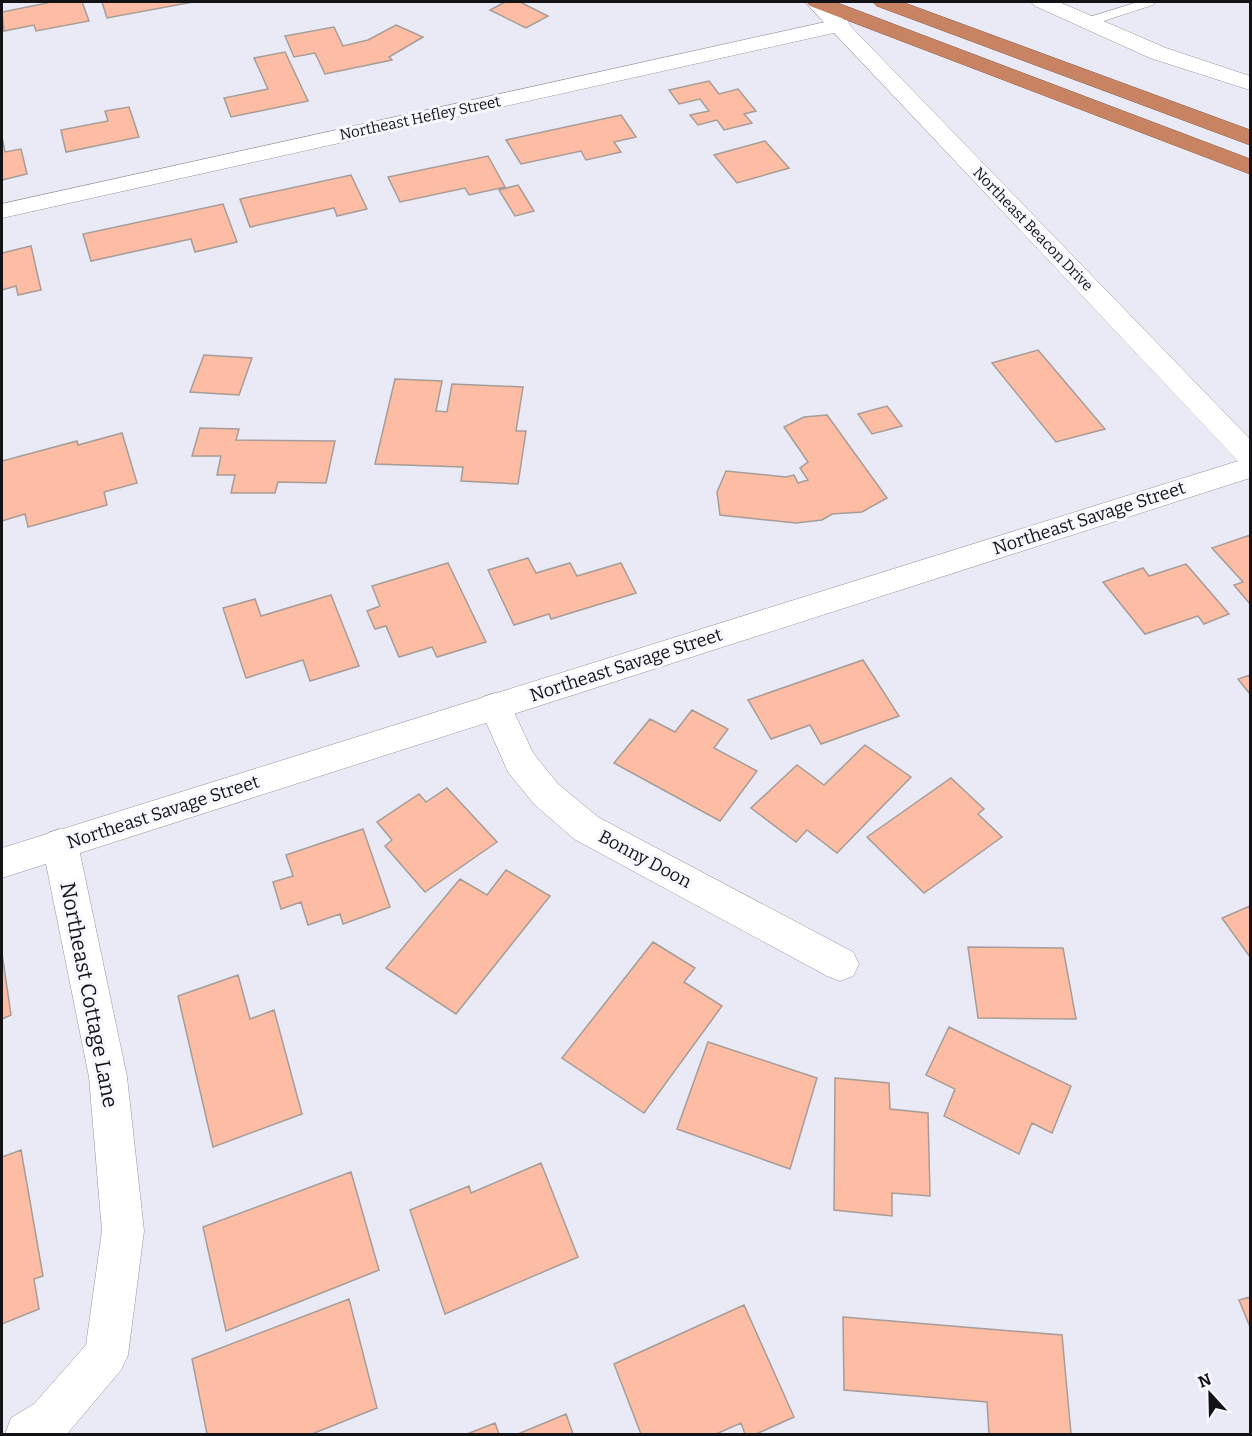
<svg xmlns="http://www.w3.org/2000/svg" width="1252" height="1436" viewBox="0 0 1252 1436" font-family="Bitter,serif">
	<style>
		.building { fill: #fdbda4; stroke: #a79c97; stroke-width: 1.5 }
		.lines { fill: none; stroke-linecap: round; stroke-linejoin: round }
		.service-casing { stroke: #9596a0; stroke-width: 1 }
		.minor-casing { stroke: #9596a0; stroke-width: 1 }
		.tertiary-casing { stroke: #9596a0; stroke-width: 1 }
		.motorway-casing { stroke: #895c48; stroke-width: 1 }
		.service { fill: #fff; fill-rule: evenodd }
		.minor { fill: #fff; fill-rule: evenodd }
		.tertiary { fill: #fff; fill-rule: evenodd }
		.motorway { fill: #c88362; fill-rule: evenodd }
		.labels { text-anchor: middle; stroke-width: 6; stroke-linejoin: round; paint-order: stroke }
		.far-street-label { font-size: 15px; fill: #131317; stroke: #f7f8ff }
		.street-label { font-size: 18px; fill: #131317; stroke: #f7f8ff }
		.near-street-label { font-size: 21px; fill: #131317; stroke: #f7f8ff }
	</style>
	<rect width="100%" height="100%" fill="#e9eaf5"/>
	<path class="building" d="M46,2H82L89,21L36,31L34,25L4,31L2,12L47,3Z
		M102,2H193L107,18Z
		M505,2H520L548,16L526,28L490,10Z
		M396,25L423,37L389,57L392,60L325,74L315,53L294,57L285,36L334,27L343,46L368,40Z
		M285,52L308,101L231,117L224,98L268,89L254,58Z
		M709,81L719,94L738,89L756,111L744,114L752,123L724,130L717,120L698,125L690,115L709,111L700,99L679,104L669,90Z
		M129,107L139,137L66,152L61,130L108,121L105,111Z
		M621,115L636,137L614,142L621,152L586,160L581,151L521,164L506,140Z
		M2,137L5,152L21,149L27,174L2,180Z
		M765,141L789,168L737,183L714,155Z
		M488,156L505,187L469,195L465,188L400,202L388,177Z
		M351,175L367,209L337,216L334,208L250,227L240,199Z
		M518,185L534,211L515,216L499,190Z
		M223,204L237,242L195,252L191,239L91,261L83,234Z
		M31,246L41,290L18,295L16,286L2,290V253Z
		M1038,350L1105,429L1056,442L992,363Z
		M204,355L252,358L239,395L190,392Z
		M395,379L442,381L436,411L447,412L452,384L523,387L516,431H526L518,484L461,481L463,467L375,464Z
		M887,406L902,426L872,434L858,414Z
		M827,415L887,498L862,512L832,514L822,520L796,523L720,515L717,492L726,471L786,477L794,475L798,483L808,480L800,468L808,462L784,427L804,417Z
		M200,428L239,429L236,440L335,441L326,483L278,482L275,493H231L235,475H217L221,456H192Z
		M122,433L137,483L104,492L107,505L28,527L25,514L2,521V461L77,441L78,445Z
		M1250,535V604L1234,585L1243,582L1212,548Z
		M528,558L536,573L570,563L577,576L621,563L636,593L551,619L549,614L514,625L488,570Z
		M448,563L486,642L437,657L432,647L399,657L386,626L375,629L367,611L380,606L372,586Z
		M1186,564L1229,614L1204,624L1198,616L1145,634L1103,582L1143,568L1149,576Z
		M331,595L359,666L310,681L303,660L246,678L223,608L255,599L261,616Z
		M863,660L899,716L821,744L810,725L771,739L748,700Z
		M1250,675V694L1238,679Z
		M692,710L728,729L714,748L757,771L720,821L614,763L650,719L675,732Z
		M865,745L911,777L837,853L807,830L796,842L751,808L797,765L824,785Z
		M951,778L984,809L978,814L1002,837L924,893L867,837Z
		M447,788L497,842L425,892L385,846L392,840L377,822L419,794L426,802Z
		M363,829L390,907L343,924L340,914L308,925L301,902L281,909L273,882L293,876L286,855Z
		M506,870L550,896L456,1014L386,968L460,879L487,895Z
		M1250,906V957L1222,918Z
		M653,942L695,968L684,982L722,1006L644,1113L562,1058Z
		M968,947L1063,948L1076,1019L978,1018Z
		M2,953L11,1015L2,1019Z
		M238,975L250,1019L274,1010L302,1114L213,1147L178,996Z
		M949,1027L1071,1086L1052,1133L1032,1123L1019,1154L944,1116L955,1089L926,1075Z
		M708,1042L817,1078L790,1169L677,1129Z
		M835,1078L889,1083L890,1109L928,1113L930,1196L892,1193V1216L834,1210Z
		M21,1150L43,1276L34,1279L39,1309L2,1324V1157Z
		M541,1163L578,1257L445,1314L410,1210L469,1186L471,1193Z
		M351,1172L379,1270L226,1331L203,1227Z
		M1250,1297V1327L1239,1300Z
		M349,1299L377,1408L312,1434H207L192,1359Z
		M744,1305L794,1417L756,1434H745L741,1423L716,1434H641L614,1364Z
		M843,1317L1062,1335L1071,1434H989L987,1402L844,1390Z
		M566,1414L573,1434H518Z
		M495,1423L499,1434H467Z"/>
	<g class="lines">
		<g class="service-casing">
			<path id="service" d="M1138,2H1155L1153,5L1091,25L1087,26L1081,22L1083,19Z"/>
		</g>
		<g class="minor-casing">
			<path id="minor" d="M1031,2H1059L1166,48L1250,76V90L1150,58L1035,6Z
				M839,19L847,20L850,25L847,30L2,218V204Z
				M495,693L507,697L533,753L558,784L598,817L853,952L859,964L853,976L840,981L827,976L574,839L534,804L508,772L479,706L483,697Z
				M60,829L72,833L78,844L127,1077L144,1231L128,1355L121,1370L67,1434H5L11,1418L34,1404L86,1345L102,1231L89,1077L42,844L48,833Z"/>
		</g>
		<g class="tertiary-casing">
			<path id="tertiary" d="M805,2H827L1250,439V478L2,878V848L1238,461Z"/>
		</g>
		<g class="motorway-casing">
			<path id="motorway" d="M806,2H835L1250,159V174L810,6Z
				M873,2H902L1250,130V145L877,6Z"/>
		</g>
		<use href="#service" class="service"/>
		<use href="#minor" class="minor"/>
		<use href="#tertiary" class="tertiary"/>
		<use href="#motorway" class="motorway"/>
	</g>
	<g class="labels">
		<g class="far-street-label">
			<text transform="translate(420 118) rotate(-12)" y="5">Northeast Hefley Street</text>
			<text transform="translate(1033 229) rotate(46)" y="5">Northeast Beacon Drive</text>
		</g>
		<g class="street-label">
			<text transform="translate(1089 518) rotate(-18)" y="6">Northeast Savage Street</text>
			<text transform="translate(626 665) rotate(-18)" y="6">Northeast Savage Street</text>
			<text transform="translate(163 812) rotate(-18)" y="6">Northeast Savage Street</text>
			<text transform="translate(645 859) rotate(28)" y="6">Bonny Doon</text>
		</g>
		<g class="near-street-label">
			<text transform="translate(89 995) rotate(79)" y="7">Northeast Cottage Lane</text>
		</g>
	</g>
	<rect width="1252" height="1436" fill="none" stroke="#131317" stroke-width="6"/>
	<g transform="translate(1210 1394) rotate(338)" stroke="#f7f8ff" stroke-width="4.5" paint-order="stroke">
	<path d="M0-4.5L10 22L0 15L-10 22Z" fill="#131317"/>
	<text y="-9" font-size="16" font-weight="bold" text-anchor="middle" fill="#131317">N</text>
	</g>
</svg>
